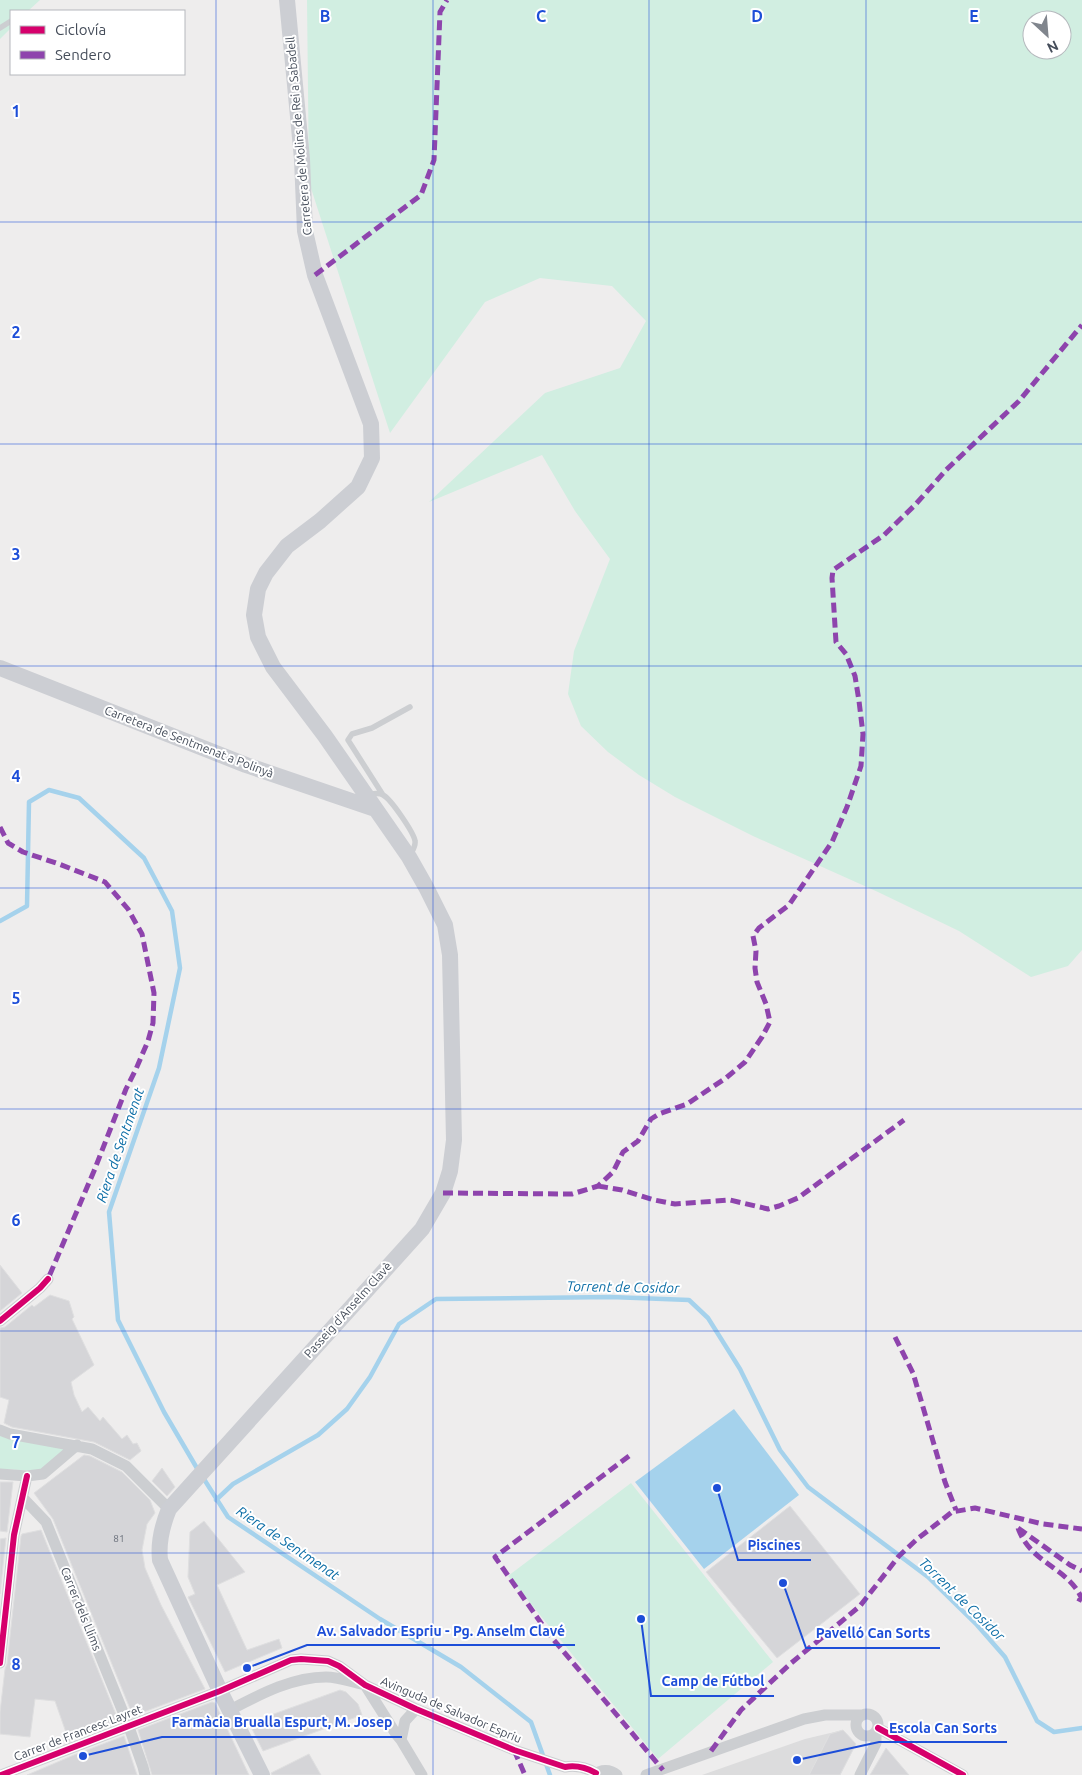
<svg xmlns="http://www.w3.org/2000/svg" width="1082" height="1775" viewBox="0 0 1082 1775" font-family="Ubuntu,sans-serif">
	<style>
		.education { fill: #dcdcdd }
		.green { fill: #d1eee1; fill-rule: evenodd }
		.water { fill: #a5d2ec }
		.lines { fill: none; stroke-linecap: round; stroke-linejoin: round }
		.stream { stroke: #a5d2ec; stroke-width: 4.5 }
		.building { fill: #d5d5d8; stroke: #dfdfe0 }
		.lane { stroke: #ccced1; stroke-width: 5.5 }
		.street { stroke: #ccced1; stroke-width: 11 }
		.secondary { stroke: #ccced3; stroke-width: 16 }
		.quiet { stroke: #8e44ad; stroke-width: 5; stroke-dasharray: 10 5; stroke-linecap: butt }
		.cycleway-casing { stroke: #fff; stroke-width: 9 }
		.cycleway { stroke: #d6006c; stroke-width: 6 }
		.grid { fill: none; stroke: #1d4ed8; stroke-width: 1; stroke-opacity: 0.55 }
		.labels { text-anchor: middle; stroke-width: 4; stroke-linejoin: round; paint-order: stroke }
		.number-label { font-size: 10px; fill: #6a707b }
		.street-label { font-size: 12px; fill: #454d5a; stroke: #fff }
		.water-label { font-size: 14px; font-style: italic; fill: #0b6da6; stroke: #fff }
		.grid-label { font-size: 16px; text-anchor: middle; font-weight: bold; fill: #1d4ed8; stroke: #fff; stroke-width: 4; stroke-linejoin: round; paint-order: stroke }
		.leader { fill: none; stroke: #1d4ed8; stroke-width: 2 }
		.callout-dot { fill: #1d4ed8; stroke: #fff; stroke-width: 2 }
		.callout-label { font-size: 14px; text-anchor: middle; font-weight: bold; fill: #1d4ed8; stroke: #fff; stroke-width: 4; stroke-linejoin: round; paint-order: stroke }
	</style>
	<rect width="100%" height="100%" fill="#eeeded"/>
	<path class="education" d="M843,1730L856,1744L840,1775H702L805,1739Z"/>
	<path class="green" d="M0,0H40L28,11H11V28L0,39Z
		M307,0H1082V950L1068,966L1031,977L959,931L878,892L753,836L675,797L639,775L608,752L581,726L568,694L574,651L610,559L575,511L542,455L429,502L545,393L620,368L646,321L612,286L540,278L485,302L390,433L309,182ZM1032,20H1062V50H1032Z
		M0,1435L67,1449L42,1471L0,1469Z
		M631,1483L773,1662L658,1759L508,1576Z"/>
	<path class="water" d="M734,1409L799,1495L704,1569L635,1482Z"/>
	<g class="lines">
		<path class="stream" d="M0,921L27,906L29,802L49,790L79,798L144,858L172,911L180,968L159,1068L109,1212L118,1320L164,1412L198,1470
			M202,1476L228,1517L380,1619L461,1667L531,1722L550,1775
			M216,1500L233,1484L318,1435L347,1409L370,1377L399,1324L436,1299L611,1297L689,1300L708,1318L740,1369L780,1450L808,1487L928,1577L977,1625L1005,1657L1037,1721L1054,1732L1082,1728"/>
	</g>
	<path class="building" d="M0,1265L22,1293L0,1311Z
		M50,1295L69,1301L74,1317L72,1319L94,1365L71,1382L74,1395L82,1412L88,1407L100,1421L103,1417L122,1439L127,1435L133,1444L137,1443L141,1451L130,1460L94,1442L12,1427L4,1423L9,1400L0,1397V1328L5,1327L32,1305L34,1307Z
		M84,1455L90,1456L122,1472L150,1500L155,1513L147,1524L142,1550L145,1568L161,1605L205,1689L133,1716L53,1519L34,1493Z
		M162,1468L175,1487L167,1496L152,1481Z
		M0,1482H13L7,1532L0,1531Z
		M790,1506L860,1594L777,1658L706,1572Z
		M204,1521L245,1572L217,1585L247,1650L279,1639L282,1648L225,1672L188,1597L195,1594L188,1577L190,1532Z
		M41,1530L119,1722L69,1741L55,1701L35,1699L30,1737L0,1734V1712L5,1669L7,1664L21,1536L22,1534Z
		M6,1538L0,1594V1539Z
		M340,1690L346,1692L358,1704L362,1715L263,1751L249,1723Z
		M212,1702L215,1703L249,1775H152L138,1730Z
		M843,1730L856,1744L840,1775H809L830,1734Z
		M124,1736L137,1775H27L74,1755Z
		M886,1748L909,1775H870Z
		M309,1754L321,1775H272L271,1773Z"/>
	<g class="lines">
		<path class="lane" d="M0,28L11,21
			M368,795C373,794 378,792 383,795C391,799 414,833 415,841C416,846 412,851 410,856
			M383,795L348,740L352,734L372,728L410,707"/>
		<path class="street" d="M0,1321L40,1288L48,1279
			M0,1430L10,1434L92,1449L126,1466L169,1509
			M0,1474L27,1476L43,1474L77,1445
			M23,1498L46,1522L129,1727L143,1767L145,1775
			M0,1663L14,1535L27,1476
			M365,1685L396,1734L401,1740L422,1775
			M230,1710C259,1695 292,1677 326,1677C337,1677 349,1681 361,1684
			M856 1725a11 11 0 1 1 22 0a11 11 0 1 1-22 0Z
			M878,1728L963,1775
			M401,1740L405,1721L416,1709
			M1,1775L220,1691L291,1660L301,1659L328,1661L339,1666L365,1685L416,1709L514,1750L565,1767C576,1765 587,1768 596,1773
			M594,1775C601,1769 610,1769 617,1775
			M646,1775L804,1719L825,1715H863
			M860,1775L876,1743V1732"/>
		<path class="secondary" d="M0,668L246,765L375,809
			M262,1775L220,1691L160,1560C158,1542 162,1526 169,1509L422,1229L443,1193L450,1171L454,1140L450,955L445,925L426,887L409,857L325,736L273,667L258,637L254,615L258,589L266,573L287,546L320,521L358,487L372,458L371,424L315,275L305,231L302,159L287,0"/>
		<path class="quiet" d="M315,275L421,195L434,160L440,12L447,0
			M0,827L8,843L23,852L59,864L105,882L128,909L142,934L154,993L153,1023L148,1041L136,1069L126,1089L94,1171L48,1279
			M598,1186L622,1190L654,1200L675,1204L730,1200L768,1209L779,1206L798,1198L904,1120
			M443,1193L572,1194L598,1186L613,1172L623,1152L638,1141L651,1119L659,1114L687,1104L726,1078L745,1062L762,1037L770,1022L766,1004L757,982L755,968L756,951L753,936L759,928L789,905L832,842L847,807L861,766L863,734L859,701L855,676L846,654L836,642L832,578L833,570L884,535L915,505L946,470L1019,401L1082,325
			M895,1337L913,1373L945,1482L956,1510
			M629,1456L495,1557L548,1633L663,1770
			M1018,1528C1030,1563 1067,1567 1081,1597L1077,1605
			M1018,1528L1070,1565L1082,1571
			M514,1750L525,1775
			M711,1751L741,1710L790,1664L860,1606L899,1556L916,1540L952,1512L975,1508L1043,1524L1082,1529"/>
		<g class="cycleway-casing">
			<path id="cycleway" d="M0,1321L40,1288L48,1279
				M0,1663L14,1535L27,1476
				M878,1728L963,1775
				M1,1775L220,1691L291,1660L301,1659L328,1661L339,1666L365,1685L416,1709L514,1750L565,1767C576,1765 587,1768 596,1773"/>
		</g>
		<use href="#cycleway" class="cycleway"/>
	</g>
	<path class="grid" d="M216,0V1775M433,0V1775M649,0V1775M866,0V1775M0,222H1082M0,444H1082M0,666H1082M0,888H1082M0,1109H1082M0,1331H1082M0,1553H1082"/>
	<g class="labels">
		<g class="number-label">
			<text x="119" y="1542">81</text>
		</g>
		<g class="street-label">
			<text transform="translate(299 136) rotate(-95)" y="4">Carretera de Molins de Rei a Sabadell</text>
			<text transform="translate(189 742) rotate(21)" y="4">Carretera de Sentmenat a Polinyà</text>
			<text transform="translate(348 1310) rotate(-48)" y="4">Passeig d'Anselm Clavè</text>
			<text transform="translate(81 1609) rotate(68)" y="4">Carrer dels Llims</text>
			<text transform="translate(451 1710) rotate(23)" y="4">Avinguda de Salvador Espriu</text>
			<text transform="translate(78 1733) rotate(-21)" y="4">Carrer de Francesc Layret</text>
		</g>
		<g class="water-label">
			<text transform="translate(120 1145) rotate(-71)" y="5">Riera de Sentmenat</text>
			<text transform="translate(623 1287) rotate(1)" y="5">Torrent de Cosidor</text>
			<text transform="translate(288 1543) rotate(34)" y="5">Riera de Sentmenat</text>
			<text transform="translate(962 1599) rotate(44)" y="5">Torrent de Cosidor</text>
		</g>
	</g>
	<g class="grid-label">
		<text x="325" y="22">B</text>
		<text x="541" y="22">C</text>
		<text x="757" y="22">D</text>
		<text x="974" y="22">E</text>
		<text x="16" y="117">1</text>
		<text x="16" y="338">2</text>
		<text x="16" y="560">3</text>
		<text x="16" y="782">4</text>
		<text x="16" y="1004">5</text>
		<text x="16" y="1226">6</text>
		<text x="16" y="1448">7</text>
		<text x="16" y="1670">8</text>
	</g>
	<path class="leader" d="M717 1488L738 1560H811M247 1668L307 1645H575M783 1583L806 1648H940M641 1619L651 1696H774M83 1756L162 1737H402M797 1760L879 1742H1007"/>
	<g class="callout-dot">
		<circle cx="717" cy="1488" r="5"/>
		<circle cx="247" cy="1668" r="5"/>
		<circle cx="783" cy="1583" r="5"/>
		<circle cx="641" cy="1619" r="5"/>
		<circle cx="83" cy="1756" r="5"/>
		<circle cx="797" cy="1760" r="5"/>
	</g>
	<g class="callout-label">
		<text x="774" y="1550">Piscines</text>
		<text x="441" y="1636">Av. Salvador Espriu - Pg. Anselm Clavé</text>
		<text x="873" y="1638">Pavelló Can Sorts</text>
		<text x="713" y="1686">Camp de Fútbol</text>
		<text x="282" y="1727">Farmàcia Brualla Espurt, M. Josep</text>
		<text x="943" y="1733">Escola Can Sorts</text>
	</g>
	<rect x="10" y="10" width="175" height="65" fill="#ffffff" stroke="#b5b8bd"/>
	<rect x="20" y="26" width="25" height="8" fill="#d6006c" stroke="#b5b8bd"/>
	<text x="55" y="35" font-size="15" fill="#454d5a">Ciclovía</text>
	<rect x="20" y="51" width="25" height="8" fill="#8e44ad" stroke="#b5b8bd"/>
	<text x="55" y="60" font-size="15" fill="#454d5a">Sendero</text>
	<g transform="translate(1047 35) rotate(154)"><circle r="24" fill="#ffffff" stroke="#b5b8bd"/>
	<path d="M0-4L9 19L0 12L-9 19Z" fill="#80858d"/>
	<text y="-8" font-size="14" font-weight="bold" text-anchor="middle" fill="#454d5a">N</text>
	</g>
</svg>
